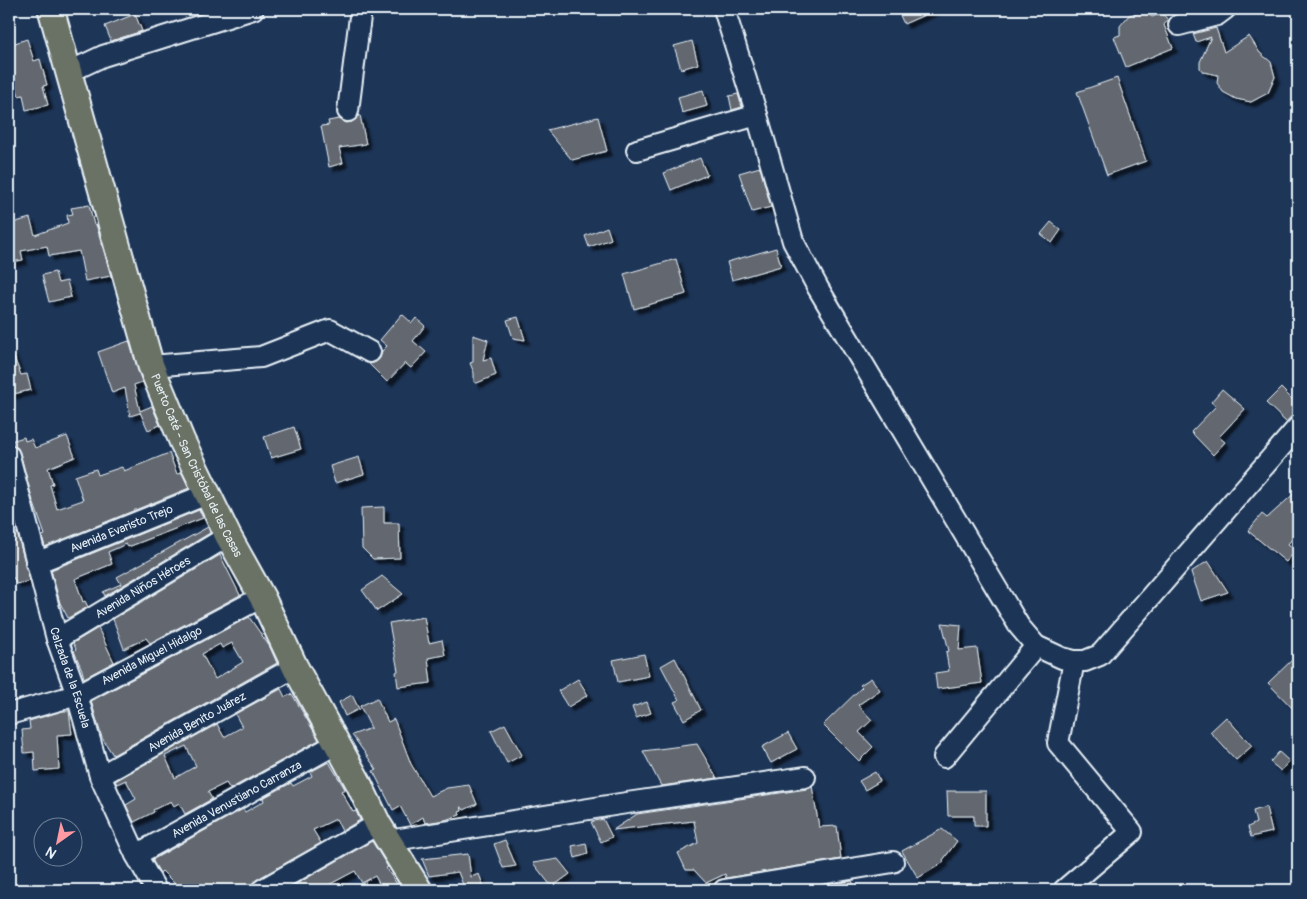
<svg xmlns="http://www.w3.org/2000/svg" width="1307" height="899" viewBox="0 0 1307 899" font-family="Pangolin,sans-serif">
	<style>
		.building { fill: #64686f; stroke: #e8f1f8; fill-rule: evenodd; filter: url(#shadow) }
		.lines { fill: none; stroke-linecap: round; stroke-linejoin: round }
		.minor-casing { stroke: #e8f1f8; stroke-width: 24 }
		.major-casing { stroke: #e8f1f8; stroke-width: 29 }
		.minor { stroke: #1d3557; stroke-width: 20 }
		.major { stroke: #6a7165; stroke-width: 25 }
		.labels { text-anchor: middle; stroke-width: 4.5; stroke-linejoin: round; paint-order: stroke }
		.street-label { font-size: 12px; fill: #e8f1f8; stroke: #1d3557 }
	</style>
	<defs>
		<filter id="shadow"><feDropShadow dx="4.5" dy="4.5" stdDeviation="1" flood-color="#0009"/></filter>
	</defs>
	<rect width="100%" height="100%" fill="#1d3557"/>
	<filter id="ink" filterUnits="userSpaceOnUse"><feTurbulence type="fractalNoise" baseFrequency=".02" numOctaves="2"/><feDisplacementMap in="SourceGraphic" scale="10" xChannelSelector="R" yChannelSelector="G"/><feConvolveMatrix kernelMatrix="1 2 1 2 8 2 1 2 1" color-interpolation-filters="sRGB"/></filter>
	<g filter="url(#ink)">
		<path class="building" d="M897,9H938L904,24Z
			M1145,11L1152,17L1162,13L1168,20L1164,25L1173,48L1126,67L1114,37L1120,35V26L1129,15Z
			M135,14L142,31L111,41L105,26Z
			M1216,28L1224,52L1249,36L1260,53L1271,62L1275,77L1268,93L1251,102L1236,99L1223,92L1217,83L1218,75L1203,72L1200,68V62L1211,37L1196,42L1193,34Z
			M27,39L34,61L40,59L47,85L43,86L48,105L26,110L23,95L19,96L9,67V45Z
			M692,41L698,64L681,69L674,46Z
			M1117,78L1146,161L1107,175L1077,92Z
			M703,90L707,106L682,113L678,97Z
			M738,94L742,107L732,110L729,96Z
			M359,115H360L366,144L339,148L343,163L329,167L321,126L329,125L328,121L339,119L346,123L352,122Z
			M598,117L607,151L572,160L547,130Z
			M700,158L707,175L671,190L664,173Z
			M760,167L771,207L752,212L739,173Z
			M89,205L94,225L96,224L111,276L85,281L79,251L49,256L47,246L21,251L23,260L11,262L9,249V224L30,218L35,235L68,223L67,215L73,214L71,208Z
			M1051,222L1061,230L1052,243L1041,234Z
			M607,227L611,239L589,247L585,236Z
			M776,248L781,266L732,280L727,262Z
			M676,259L686,294L634,309L624,274Z
			M55,272L58,283L67,281L71,297L49,302L42,275Z
			M402,314L412,323L416,318L425,326L413,341L426,352L411,368L405,363L387,382L369,364L376,362L380,358L382,351L387,346L380,340Z
			M518,317L525,340L513,338L507,320Z
			M473,335L488,340L483,360L491,358L496,375L477,383L474,382V373L470,363L473,362Z
			M129,341L142,382L134,385L140,411L152,406L160,425L148,430L140,412V413L130,416L125,388L112,393L98,352Z
			M9,345L21,375L27,374L31,390L9,395Z
			M1281,388L1298,405V409L1286,422L1266,403Z
			M1222,389L1245,409L1219,437L1225,442L1213,455L1191,432L1216,406L1211,402Z
			M294,427L301,449L271,458L264,437Z
			M67,436L75,457L48,468L53,484L50,485L57,509L83,500L75,476L96,469L98,475L122,467L124,471L169,453L177,474L182,473L189,488L45,547L42,536L45,535L32,498L20,453L18,448L13,445L11,441L24,437L25,441L31,439L35,448Z
			M359,457L364,474L335,483L330,466Z
			M1298,490V532L1288,544L1296,550L1286,562L1248,531L1262,514L1267,518Z
			M384,507V523H399L400,558L373,559L362,548L361,508Z
			M199,510L203,518L128,547L126,544L108,552L112,564L75,579L83,602L85,601L88,607L68,618L60,603L51,570Z
			M208,527L210,533L105,596L103,592L121,584L117,577Z
			M17,533L30,581L16,584L14,578L9,579V534Z
			M220,555L240,595L150,643L146,638L124,649L113,619Z
			M1208,561L1228,592L1201,601L1191,572Z
			M382,576L403,594L377,611L362,590Z
			M249,617L270,647L277,663L113,755L102,738L91,701ZM232,643L243,662L215,679L202,654L220,644L222,648Z
			M424,617L429,643L442,640L445,655L428,658L431,683L398,687L396,672L398,671L389,623Z
			M942,623L961,625L959,650L977,648L982,683L937,689L935,673L949,671L946,652L949,651Z
			M98,628L114,662L84,678L82,670L74,651L76,649L73,643Z
			M644,654L649,676L618,682L613,660Z
			M675,658L701,710L684,720L674,702L679,700L661,666Z
			M1293,659L1298,665V714L1268,683Z
			M871,678L880,690L858,705L872,720L859,732L873,747L859,761L823,725L862,687L860,685Z
			M578,679L588,695L568,707L558,691Z
			M281,689L285,697L292,694L319,740L230,789L226,783L208,792L212,799L185,814L179,803L174,806L171,801L153,810L154,812L134,822L126,805L136,799L126,780L117,784L115,781L217,724L224,737L242,727L235,714ZM186,746L196,766L175,778L165,756Z
			M352,695L359,709L345,716L339,702Z
			M377,698L388,722L394,719L411,764L430,796L447,788L469,785L477,804L464,810L461,806L462,811L459,812L460,815L445,820L425,823L423,817L410,825L400,806L393,810L373,771L377,770L352,735L371,728L360,706Z
			M647,702L651,713L636,718L632,707Z
			M63,711H69L72,734L57,735L59,769L35,771L34,752L24,753L22,730L30,729L29,721Z
			M1226,717L1252,746L1236,760L1210,732Z
			M505,724L522,755L507,763L491,731Z
			M788,733L797,749L771,763L762,747Z
			M697,744L717,778L661,786L643,751Z
			M1279,752L1289,761L1281,771L1270,762Z
			M329,762L345,789L341,791L353,812L356,811L360,820L342,831L336,819L313,830L321,843L256,880L252,884L250,890H181L162,871L160,873L152,860L243,809L245,812L264,801L263,798L291,783L293,786L312,776L310,772Z
			M875,772L880,781L865,790L859,781Z
			M812,786L819,827L837,826L841,859L726,878L725,874L706,883L694,870H686L678,853L698,843L694,821L613,830L637,814L807,789Z
			M947,791H986V826H974V816H948Z
			M1266,807L1272,832L1251,837L1248,827L1256,823L1253,811Z
			M603,819L612,837L601,842L591,822Z
			M942,829L957,841L943,860L944,862L918,878L902,851Z
			M505,840L516,866L503,868L494,844Z
			M372,841L388,867L386,868L401,890H388L384,884L381,887L375,876L362,883L355,871L319,890H286Z
			M586,843L588,854L575,858L572,846Z
			M468,854L471,877L479,874L485,890H465L458,872L429,876L422,859Z
			M558,859L570,874L552,887L533,863Z
			M852,881L856,890H829L827,885Z"/>
		<g class="lines">
			<g class="minor-casing">
				<g id="minor">
					<path d="M724,9L757,115L793,241L818,288L1019,626L1036,646L1062,658L1074,661H1085L1100,655L1298,427"/>
					<path d="M1179,25L1217,15L1225,9"/>
					<path d="M69,72L103,56L253,9"/>
					<path d="M348,111L361,9"/>
					<path d="M637,150L757,115"/>
					<path d="M151,366L261,357L330,330L370,352"/>
					<path id="s1" d="M9,456L57,639L77,695L100,776L136,855L156,890"/>
					<path id="s2" d="M36,563L207,494"/>
					<path id="s3" d="M57,639L228,536"/>
					<path id="s4" d="M9,714L77,695L262,597"/>
					<path d="M944,757L1036,646"/>
					<path id="s5" d="M100,776L295,667"/>
					<path d="M388,841L620,804L805,777"/>
					<path id="s6" d="M136,855L336,744"/>
					<path d="M262,890L378,824"/>
					<path d="M724,890L893,862"/>
					<path d="M1064,890L1132,832L1058,743L1074,661"/>
				</g>
			</g>
			<g class="major-casing">
				<g id="major">
					<path id="s7" d="M51,9L151,366L182,441L228,536L262,597L295,667L358,782L378,824L419,890"/>
				</g>
			</g>
			<use href="#minor" class="minor"/>
			<use href="#major" class="major"/>
		</g>
	</g>
	<g class="labels">
		<g class="street-label">
			<text dy="4" stroke="none"><textPath href="#s7" startOffset="480">Puerto Caté - San Cristóbal de las Casas</textPath></text>
			<text dy="4" stroke="none"><textPath href="#s2" startOffset="92">Avenida Evaristo Trejo</textPath></text>
			<text dy="4" stroke="none"><textPath href="#s3" startOffset="100">Avenida Niños Héroes</textPath></text>
			<text dy="4" stroke="none"><textPath href="#s4" startOffset="155">Avenida Miguel Hidalgo</textPath></text>
			<text dy="4" stroke="none"><textPath href="#s1" startOffset="230">Calzada de la Escuela</textPath></text>
			<text dy="4" stroke="none"><textPath href="#s5" startOffset="111">Avenida Benito Juárez</textPath></text>
			<text dy="4" stroke="none"><textPath href="#s6" startOffset="115">Avenida Venustiano Carranza</textPath></text>
		</g>
	</g>
	<rect width="1307" height="899" fill="none" stroke="#1d3557" stroke-width="30"/>
	<rect x="15" y="15" width="1277" height="869" fill="none" stroke="#e8f1f8" stroke-width="2" filter="url(#ink)"/>
	<g transform="translate(58 842) rotate(213)"><circle r="24" fill="#1d3557" stroke="#6e8097"/>
	<path d="M0-4L9 19L0 12L-9 19Z" fill="#ff9aa2"/>
	<text y="-8" font-size="14" font-weight="bold" text-anchor="middle" fill="#e8f1f8">N</text>
	</g>
</svg>
